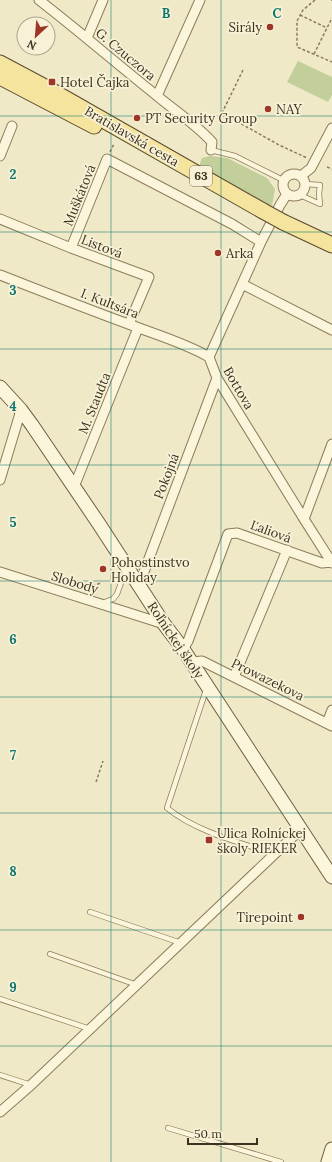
<svg xmlns="http://www.w3.org/2000/svg" width="332" height="1162" viewBox="0 0 332 1162" font-family="Lora,serif">
	<style>
		.green { fill: #c2cf9a }
		.lines { fill: none; stroke-linecap: round; stroke-linejoin: round }
		.service-casing { stroke: #8d7c5b; stroke-width: 6 }
		.minor-casing { stroke: #8d7c5b; stroke-width: 11 }
		.secondary-casing { stroke: #6f5d3e; stroke-width: 15 }
		.primary-casing { stroke: #5b492f; stroke-width: 17 }
		.path { stroke: #8d7c5b; stroke-width: 1.5; stroke-dasharray: 3 2; stroke-linecap: butt }
		.service { stroke: #faf5db; stroke-width: 4.5 }
		.minor { stroke: #faf5db; stroke-width: 9 }
		.secondary { stroke: #faf5db; stroke-width: 13 }
		.primary { stroke: #f4e49e; stroke-width: 15 }
		.primary-bridge-casing { stroke: #5b492f; stroke-width: 17; stroke-linecap: butt }
		.primary-bridge { stroke: #f4e49e; stroke-width: 15 }
		.grid { fill: none; stroke: #0f766e; stroke-width: 1; stroke-opacity: 0.55 }
		.poi-dot { fill: #9e3628; stroke: #f7f2d7; stroke-width: 1.5 }
		.labels { text-anchor: middle; stroke-width: 3.5; stroke-linejoin: round; paint-order: stroke }
		.shield { fill: #f7f2d7; stroke: #756b56; stroke-width: 1 }
		.shield-label { font-size: 12px; font-weight: bold; fill: #3d311f }
		.poi-label { font-size: 13px; fill: #3d311f; stroke: #f7f2d7; text-anchor: start }
		.street-label { font-size: 13px; fill: #3d311f; stroke: #f7f2d7 }
		.grid-label { font-size: 13px; text-anchor: middle; font-weight: bold; fill: #0f766e; stroke: #f7f2d7; stroke-width: 3.5; stroke-linejoin: round; paint-order: stroke }
	</style>
	<rect width="100%" height="100%" fill="#f0e9c7"/>
	<path class="green" d="M298,61L332,77V95L328,102L287,82Z
		M210,156L227,158L267,178L275,189L272,206L204,172C199,168 199,165 202,158Z"/>
	<g class="lines">
		<g class="service-casing">
			<path id="service" d="M211,150L235,156L283,180
				M305,184L320,185L319,194L320,204
				M300,195L320,204
				M102,603L113,599L117,594L126,569
				M206,690L167,808C197,832 238,842 274,854
				M90,912L181,943
				M50,954L137,985
				M0,999L90,1029
				M0,1075L31,1085
				M168,1128L281,1162"/>
		</g>
		<g class="minor-casing">
			<path id="minor" d="M39,0C79,31 117,64 156,95C175,111 196,124 212,142L211,150
				M87,38L103,0
				M157,96L200,0
				M0,156L12,126
				M283 185a11 11 0 1 1 22 0a11 11 0 1 1-22 0Z
				M301,176L311,168L332,128
				M287,194L280,205L261,242L209,357L217,378L304,519L332,563
				M0,219L71,248L149,277L129,324
				M71,248L107,159L232,224L261,242
				M0,275C44,292 87,309 131,325C157,335 185,343 209,357
				M242,284L332,330
				M0,480L21,410
				M74,487L138,328
				M304,519L332,444
				M0,572L164,624
				M139,585L217,378
				M183,649L188,641L228,534L237,533L322,563L332,562
				M191,662L202,661L332,726
				M234,677L287,550
				M327,723L332,710
				M0,1112L31,1085L301,829"/>
		</g>
		<g class="secondary-casing">
			<path id="secondary" d="M0,387L21,410L32,425L99,524L164,624L183,649L332,877
				M328,1162L332,1149"/>
		</g>
		<g class="primary-casing">
			<path id="primary" d="M0,63L47,88L263,211
				M0,77L94,126
				M283,222L332,245"/>
		</g>
		<path class="path" d="M315,0L303,10L297,21V47L332,62
			M331,0H332
			M300,15L327,28
			M314,54L332,18
			M243,70L222,113L279,145L307,158
			M110,152L114,144
			M327,167L332,169
			M83,589L101,583
			M96,782L103,761"/>
		<use href="#service" class="service"/>
		<use href="#minor" class="minor"/>
		<use href="#secondary" class="secondary"/>
		<use href="#primary" class="primary"/>
		<g class="primary-bridge-casing">
			<path id="primary-bridge" d="M263,211L283,222"/>
		</g>
		<use href="#primary-bridge" class="primary-bridge"/>
	</g>
	<path class="grid" d="M111,0V1162M221,0V1162M0,116H332M0,232H332M0,349H332M0,465H332M0,581H332M0,697H332M0,813H332M0,930H332M0,1046H332"/>
	<g class="poi-dot">
		<circle cx="270" cy="27" r="4"/>
		<rect x="48" y="78" width="8" height="8" rx="2"/>
		<circle cx="268" cy="109" r="4"/>
		<circle cx="137" cy="118" r="4"/>
		<circle cx="218" cy="253" r="4"/>
		<circle cx="103" cy="569" r="4"/>
		<rect x="205" y="836" width="8" height="8" rx="2"/>
		<circle cx="301" cy="917" r="4"/>
	</g>
	<g class="labels">
		<rect class="shield" x="190" y="166" width="22" height="20" rx="3"/>
		<g class="shield-label">
			<text x="201" y="180">63</text>
		</g>
		<g class="poi-label">
			<text x="262" y="32" text-anchor="end">Sirály</text>
			<text x="60" y="87">Hotel Čajka</text>
			<text x="276" y="114">NAY</text>
			<text x="145" y="123">PT Security Group</text>
			<text x="226" y="258">Arka</text>
			<text x="111" y="567">Pohostinstvo<tspan x="111" dy="15">Holiday</tspan></text>
			<text x="217" y="838">Ulica Rolníckej<tspan x="217" dy="15">školy RIEKER</tspan></text>
			<text x="293" y="922" text-anchor="end">Tirepoint</text>
		</g>
		<g class="street-label">
			<text transform="translate(126 54) rotate(40)" y="5">G. Czuczora</text>
			<text transform="translate(132 136) rotate(30)" y="5">Bratislavská cesta</text>
			<text transform="translate(79 195) rotate(-68)" y="5">Muškátová</text>
			<text transform="translate(102 246) rotate(21)" y="5">Listová</text>
			<text transform="translate(110 303) rotate(21)" y="5">I. Kultsára</text>
			<text transform="translate(239 388) rotate(60)" y="5">Bottova</text>
			<text transform="translate(94 403) rotate(-68)" y="5">M. Staudta</text>
			<text transform="translate(166 476) rotate(-69)" y="5">Pokojná</text>
			<text transform="translate(271 531) rotate(20)" y="5">Ľaliová</text>
			<text transform="translate(75 582) rotate(17)" y="5">Slobody</text>
			<text transform="translate(176 640) rotate(56)" y="5">Roľníckej školy</text>
			<text transform="translate(268 679) rotate(26)" y="5">Prowazekova</text>
		</g>
	</g>
	<g class="grid-label">
		<text x="166" y="18">B</text>
		<text x="277" y="18">C</text>
		<text x="13" y="179">2</text>
		<text x="13" y="295">3</text>
		<text x="13" y="411">4</text>
		<text x="13" y="527">5</text>
		<text x="13" y="644">6</text>
		<text x="13" y="760">7</text>
		<text x="13" y="876">8</text>
		<text x="13" y="992">9</text>
	</g>
	<g transform="translate(36 36) rotate(206)"><circle r="19" fill="#f7f2d7" stroke="#ada58d"/>
	<path d="M0-3L7 15L0 10L-7 15Z" fill="#9e3628"/>
	<text y="-6" font-size="11" font-weight="bold" text-anchor="middle" fill="#3d311f">N</text>
	</g>
	<path d="M188 1138v6h69v-6" fill="none" stroke="#3d311f" stroke-width="2"/>
	<text x="194" y="1138" font-size="12" fill="#3d311f" stroke="#f7f2d7" stroke-width="3" paint-order="stroke">50 m</text>
</svg>
